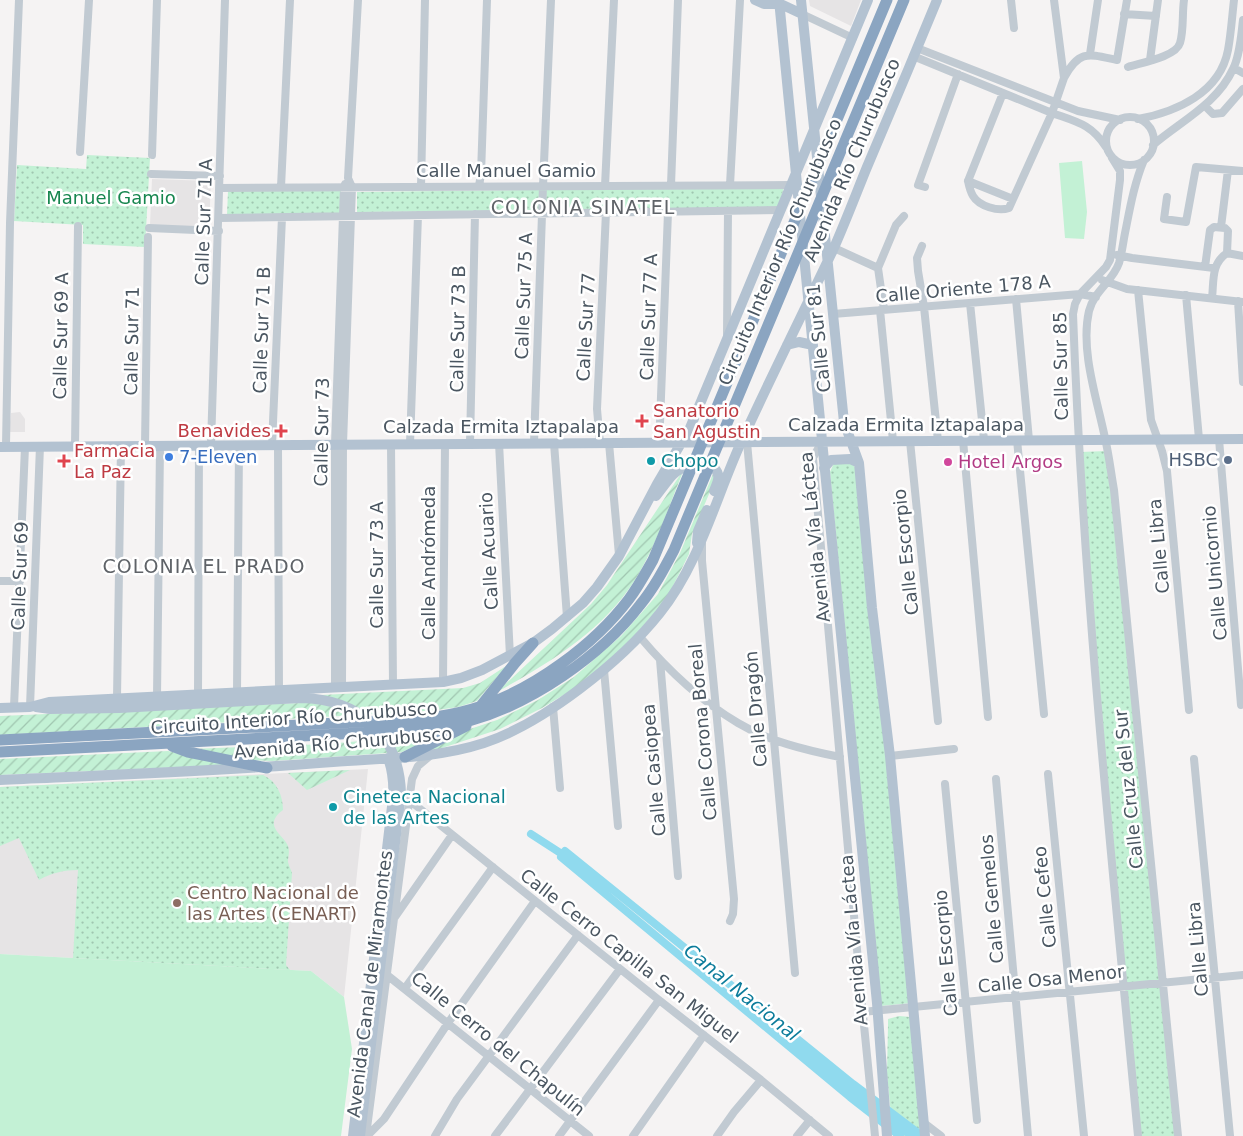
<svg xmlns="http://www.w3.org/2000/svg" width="1243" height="1136" viewBox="0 0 1243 1136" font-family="'DejaVu Sans',sans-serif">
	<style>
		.education { fill: #e6e4e5 }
		.grass { fill: #c3f1d5 }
		.park { fill: url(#park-dots) }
		.garden { fill: url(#garden-furrows) }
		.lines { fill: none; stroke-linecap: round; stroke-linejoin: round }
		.canal { stroke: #90daee; stroke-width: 8 }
		.minor { stroke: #c1cad2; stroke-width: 8 }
		.major { stroke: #b3c2d1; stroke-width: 10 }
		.highway { stroke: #8ba5c1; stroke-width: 11 }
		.health-dot { fill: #e0444e; stroke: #fff; stroke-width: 2 }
		.shop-dot { fill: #3f7fe0; stroke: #fff; stroke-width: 2 }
		.service-dot { fill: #5c6f8a; stroke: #fff; stroke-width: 2 }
		.culture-dot { fill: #0f9aa8; stroke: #fff; stroke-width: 2 }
		.hotel-dot { fill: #d1479c; stroke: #fff; stroke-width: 2 }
		.education-dot { fill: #8d6e63; stroke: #fff; stroke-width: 2 }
		.labels { text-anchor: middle; stroke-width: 5; stroke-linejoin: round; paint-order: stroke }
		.street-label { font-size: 18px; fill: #4a5661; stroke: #fff }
		.park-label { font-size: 18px; fill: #17864f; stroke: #fff }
		.health-label { font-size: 18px; fill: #be3a42; stroke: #fff; text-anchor: start }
		.shop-label { font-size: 18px; fill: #366cbe; stroke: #fff; text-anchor: start }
		.service-label { font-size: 18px; fill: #4e5e75; stroke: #fff; text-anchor: end }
		.culture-label { font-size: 18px; fill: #0d838f; stroke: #fff; text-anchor: start }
		.hotel-label { font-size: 18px; fill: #b23c85; stroke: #fff; text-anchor: start }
		.education-label { font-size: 18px; fill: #785e54; stroke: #fff; text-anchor: start }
		.neighbourhood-label { font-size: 19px; letter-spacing: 1px; fill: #5f6368; stroke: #fff }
		.water-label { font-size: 19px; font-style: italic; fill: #0c7c9b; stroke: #fff }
	</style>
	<defs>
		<pattern id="park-dots" width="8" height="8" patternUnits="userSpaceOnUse" patternTransform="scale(1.25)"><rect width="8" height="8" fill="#c3f1d5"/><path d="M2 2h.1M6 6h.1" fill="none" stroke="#a0c6b0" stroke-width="1.8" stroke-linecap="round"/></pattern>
		<pattern id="garden-furrows" width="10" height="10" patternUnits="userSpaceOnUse" patternTransform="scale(1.25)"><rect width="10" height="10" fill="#c3f1d5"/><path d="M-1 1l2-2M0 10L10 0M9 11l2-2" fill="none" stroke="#a0c6b0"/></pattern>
	</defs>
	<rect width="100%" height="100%" fill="#f5f3f3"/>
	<path class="education" d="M809,0H861L851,26L810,6Z
		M152,179L211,181L209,227L150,225Z
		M20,412L25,419V432H9L11,413Z
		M368,769L344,997L311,971L0,954V787Z"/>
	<path class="grass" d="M1082,161L1087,212L1084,239L1065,238L1059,163Z
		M0,954L311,971L344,997L352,1049L341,1136H0Z"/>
	<path class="park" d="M87,155L150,158L145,247L83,244V225L14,221L17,165L86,169Z
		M784,187L778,209L357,212V192Z
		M341,190L340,213L227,215L228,191Z
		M1107,451L1175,1136H1140L1124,977L1080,452Z
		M851,462L856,469L912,1003L881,1006L830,472L834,463Z
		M263,775C277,781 283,796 283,810C261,826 285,836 288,846C290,851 288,857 288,862C289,866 291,870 292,873L286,965L290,970L73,958L78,870C64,870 51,873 39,880L19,838L0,846V787Z
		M899,1016L911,1017L921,1136H893L887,1074L888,1025V1019Z"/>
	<path class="garden" d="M684,469C669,506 656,546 635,580C602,632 549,663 497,692L591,604L607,585Z
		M713,474L715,480L692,534L689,554L666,600L627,644L580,685L542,708L500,729L439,749L425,751L470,729L497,720L538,700L574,677L621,636L658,594L680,553Z
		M506,666L477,701L458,707L430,711L0,735V716L301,703V696L463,688L480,683Z
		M442,734L402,752L272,761L250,760L191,749L326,744Z
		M168,751L229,765L0,775V759Z
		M350,770L307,790L288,773Z"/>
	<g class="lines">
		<path class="canal" d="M531,834L565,856
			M789,1039L865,1101L912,1136
			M900,1136L850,1097L561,857L565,851L853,1084L922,1136"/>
		<path class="minor" d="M1011,0L1014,28
			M802,14L853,38
			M1124,14L1156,16
			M917,48L1078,111L1120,120
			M1090,54L1098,0
			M913,56L1052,113C1077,122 1091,124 1106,147
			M1150,60L1158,0
			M1128,67C1140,63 1176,57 1180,43C1184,30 1182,13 1184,0
			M1234,68L1243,73
			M1064,78C1079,49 1089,54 1117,60L1127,0
			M1205,106L1213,114L1222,113L1243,89
			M1106 141a24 24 0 1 1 48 0a24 24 0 1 1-48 0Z
			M1138,119C1176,112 1220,93 1228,50C1231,34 1232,17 1234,0
			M1153,145C1181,121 1217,104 1233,69C1240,55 1241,36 1243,20
			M80,152L89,0
			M152,155L157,0
			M1112,158L1120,171V180L1110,260L1106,267L1080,294L1075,304L1073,314C1083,589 1112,863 1138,1136
			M1144,160C1134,184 1130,208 1125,233C1123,243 1122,253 1119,263C1113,281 1094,291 1089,311C1080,350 1097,399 1105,438C1109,455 1111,473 1114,490L1178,1136
			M151,174L220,176
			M968,181C969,186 970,191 973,196C979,206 998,212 1009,208L1052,113L1064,78L1054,0
			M968,181L1003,93
			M968,181L1013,199
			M671,185L678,0
			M730,185L740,0
			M479,186L481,174L487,0
			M605,186L614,0
			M281,187L290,0
			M421,187L425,0
			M925,187L918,185L958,74
			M220,188L792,185
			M1167,197L1164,219L1186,222L1196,167L1243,171
			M219,218L781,210
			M1221,227L1228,170
			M149,228L219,231
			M922,246L917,258L918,271L924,307L938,441
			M834,248L878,268
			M1227,253L1243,256
			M1117,255L1132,258L1214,268
			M1205,267L1210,230L1214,227L1225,228L1228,231L1227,253
			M1102,280L1127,289L1243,302
			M1138,290L1151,420L1162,451L1167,471L1189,710
			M1186,295L1199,439
			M1212,298C1214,280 1211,264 1227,253
			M1016,299L1029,440
			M1238,301L1243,382
			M970,303L984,440
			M880,310L893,441
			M884,310L878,268L896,225L904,216
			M833,314L1080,294L1096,297
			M727,334L728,211
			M660,423L668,212
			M1219,439L1241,705
			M963,440L988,717
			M1017,440L1044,714
			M822,441L813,458L862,1005L875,1136
			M910,441L938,721
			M747,442L795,973
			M499,443L510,656
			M534,443L543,186L551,0
			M554,443L567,617
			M600,443L597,409L606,212
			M609,443L619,555
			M391,444L393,685
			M410,444L418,215
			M470,444L475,214
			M211,445L225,0
			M272,445L282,217
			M278,445L279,691
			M6,446L10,223L19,0
			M75,446L78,226
			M145,446L148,237
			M702,543V561L734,899L733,914L730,921
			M0,581H20
			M640,637C667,669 701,701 738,723C768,741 805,750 840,757
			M660,660L678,876
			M604,670L618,826
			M443,682L445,444
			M335,688V444L344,187L345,184
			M342,688L343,444L352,187L348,178L358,0
			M237,693L239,445
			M198,695L199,445
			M157,697L160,446
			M117,698L121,446
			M14,707L25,447
			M30,707L40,446
			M553,707L560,788
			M890,756L954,749
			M1194,759L1230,1136
			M1048,774L1084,1136
			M996,779L1028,1136
			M945,784L977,1120
			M409,800L659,1000L761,1080L829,1136
			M395,917L452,835
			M387,975L589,1136
			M405,988L493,867
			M862,1012L1243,975
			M924,1123L941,1136
			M366,1136L412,779L418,766L431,755
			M367,1136L384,1119L448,1023L535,901
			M435,1136L457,1099L578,935
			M495,1136L620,969
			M559,1136L659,1000
			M633,1136L704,1035
			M717,1136L734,1112L761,1080
			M797,1136L810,1120"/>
		<path class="major" d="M755,0L764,4H779
			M772,0L802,14
			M779,0L877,1003L887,1136
			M801,0L844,422L859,463L872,608L890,756L925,1136
			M787,345L799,342L813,345
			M0,447L1243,439
			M824,468L831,460L850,459L859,463
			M656,496C680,465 675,466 714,468C722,475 717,483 714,491
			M697,543L698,531L707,510
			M36,707L50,709L119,708L301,698C358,699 399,733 401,793L360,1136
			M0,708L30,707L49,702L443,682L461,678L482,670L533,643L552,629L583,603L597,587L619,556L657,484L690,428L868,0
			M0,780C111,775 222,771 333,762C383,758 435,759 484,743C544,723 621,662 660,613C701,561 716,496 743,438C772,375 803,313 833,250C845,223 856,194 867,167C891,111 914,56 937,0
			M353,1136L393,798C394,783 393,772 388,758"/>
		<path class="highway" d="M480,707L515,663L533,643
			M0,740L397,720C425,719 452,716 479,707C534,689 594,645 629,599C638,587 645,574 653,560L887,0
			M172,746L188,752L267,768
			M0,752L397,731C421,729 446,728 469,721C531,704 601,656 640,605C654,588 664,569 674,550L904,0
			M405,757L466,726"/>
	</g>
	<g class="health-dot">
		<path d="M639.5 413.5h5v5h5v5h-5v5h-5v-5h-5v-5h5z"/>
		<path d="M278.5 423.5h5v5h5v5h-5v5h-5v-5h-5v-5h5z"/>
		<path d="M61.5 453.5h5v5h5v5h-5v5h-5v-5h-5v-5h5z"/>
	</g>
	<circle class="shop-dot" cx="169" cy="457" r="5"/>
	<circle class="service-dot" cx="1228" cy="460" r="5"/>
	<g class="culture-dot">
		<circle cx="651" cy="461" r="5"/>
		<circle cx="333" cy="807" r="5"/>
	</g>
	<circle class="hotel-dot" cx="948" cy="462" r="5"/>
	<circle class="education-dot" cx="177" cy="903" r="5"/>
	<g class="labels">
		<g class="street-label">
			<text transform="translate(852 160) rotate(-67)" y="6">Avenida Río Churubusco</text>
			<text x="506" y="177">Calle Manuel Gamio</text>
			<text transform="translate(204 222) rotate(-88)" y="6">Calle Sur 71 A</text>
			<text transform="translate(780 252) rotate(-67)" y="6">Circuito Interior Río Churubusco</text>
			<text transform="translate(963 289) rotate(-5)" y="6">Calle Oriente 178 A</text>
			<text transform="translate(524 296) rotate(-88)" y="6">Calle Sur 75 A</text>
			<text transform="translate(649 317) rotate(-88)" y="6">Calle Sur 77 A</text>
			<text transform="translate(586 327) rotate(-87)" y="6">Calle Sur 77</text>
			<text transform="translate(458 329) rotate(-89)" y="6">Calle Sur 73 B</text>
			<text transform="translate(262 330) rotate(-88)" y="6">Calle Sur 71 B</text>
			<text transform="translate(61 336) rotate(-89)" y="6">Calle Sur 69 A</text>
			<text transform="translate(819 338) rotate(-96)" y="6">Calle Sur 81</text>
			<text transform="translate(132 341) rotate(-89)" y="6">Calle Sur 71</text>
			<text transform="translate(1061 366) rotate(-91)" y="6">Calle Sur 85</text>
			<text x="906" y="431">Calzada Ermita Iztapalapa</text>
			<text x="501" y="433">Calzada Ermita Iztapalapa</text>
			<text transform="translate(322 432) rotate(-89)" y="6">Calle Sur 73</text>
			<text transform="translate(815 537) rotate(-96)" y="6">Avenida Vía Láctea</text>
			<text transform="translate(1159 546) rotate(-95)" y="6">Calle Libra</text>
			<text transform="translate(489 551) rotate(-93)" y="6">Calle Acuario</text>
			<text transform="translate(906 552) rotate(-96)" y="6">Calle Escorpio</text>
			<text transform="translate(429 563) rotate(-90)" y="6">Calle Andrómeda</text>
			<text transform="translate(377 565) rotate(-90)" y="6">Calle Sur 73 A</text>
			<text transform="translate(1215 573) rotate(-95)" y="6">Calle Unicornio</text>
			<text transform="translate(20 576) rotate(-88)" y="6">Calle Sur 69</text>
			<text transform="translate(756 709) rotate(-95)" y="6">Calle Dragón</text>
			<text transform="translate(294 718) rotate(-4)" y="6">Circuito Interior Río Churubusco</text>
			<text transform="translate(703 732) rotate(-95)" y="6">Calle Corona Boreal</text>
			<text transform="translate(343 743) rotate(-5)" y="6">Avenida Río Churubusco</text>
			<text transform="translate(654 770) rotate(-95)" y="6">Calle Casiopea</text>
			<text transform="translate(1129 789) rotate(-96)" y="6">Calle Cruz del Sur</text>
			<text transform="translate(1045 897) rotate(-96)" y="6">Calle Cefeo</text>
			<text transform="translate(992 899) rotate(-95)" y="6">Calle Gemelos</text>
			<text transform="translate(854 940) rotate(-95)" y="6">Avenida Vía Láctea</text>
			<text transform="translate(1198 949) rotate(-95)" y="6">Calle Libra</text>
			<text transform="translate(946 953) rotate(-95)" y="6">Calle Escorpio</text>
			<text transform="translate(629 956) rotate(38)" y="6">Calle Cerro Capilla San Miguel</text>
			<text transform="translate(1051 979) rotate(-6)" y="6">Calle Osa Menor</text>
			<text transform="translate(370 984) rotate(-83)" y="6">Avenida Canal de Miramontes</text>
			<text transform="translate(498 1044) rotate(39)" y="6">Calle Cerro del Chapulín</text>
		</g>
		<g class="park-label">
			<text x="111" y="204">Manuel Gamio</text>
		</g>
		<g class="health-label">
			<text x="653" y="417">Sanatorio<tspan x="653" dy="21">San Agustin</tspan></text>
			<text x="271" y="437" text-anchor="end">Benavides</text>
			<text x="74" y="457">Farmacia<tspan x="74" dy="21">La Paz</tspan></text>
		</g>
		<g class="shop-label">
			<text x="179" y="463">7-Eleven</text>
		</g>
		<g class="service-label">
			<text x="1218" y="466">HSBC</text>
		</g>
		<g class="culture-label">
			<text x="661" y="467">Chopo</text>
			<text x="343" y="803">Cineteca Nacional<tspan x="343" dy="21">de las Artes</tspan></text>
		</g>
		<g class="hotel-label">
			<text x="958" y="468">Hotel Argos</text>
		</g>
		<g class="education-label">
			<text x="187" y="899">Centro Nacional de<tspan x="187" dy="21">las Artes (CENART)</tspan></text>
		</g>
		<g class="neighbourhood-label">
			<text x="583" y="214">COLONIA SINATEL</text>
			<text x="204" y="573">COLONIA EL PRADO</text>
		</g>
		<g class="water-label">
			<text transform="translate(742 992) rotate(39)" y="7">Canal Nacional</text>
		</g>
	</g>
</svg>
